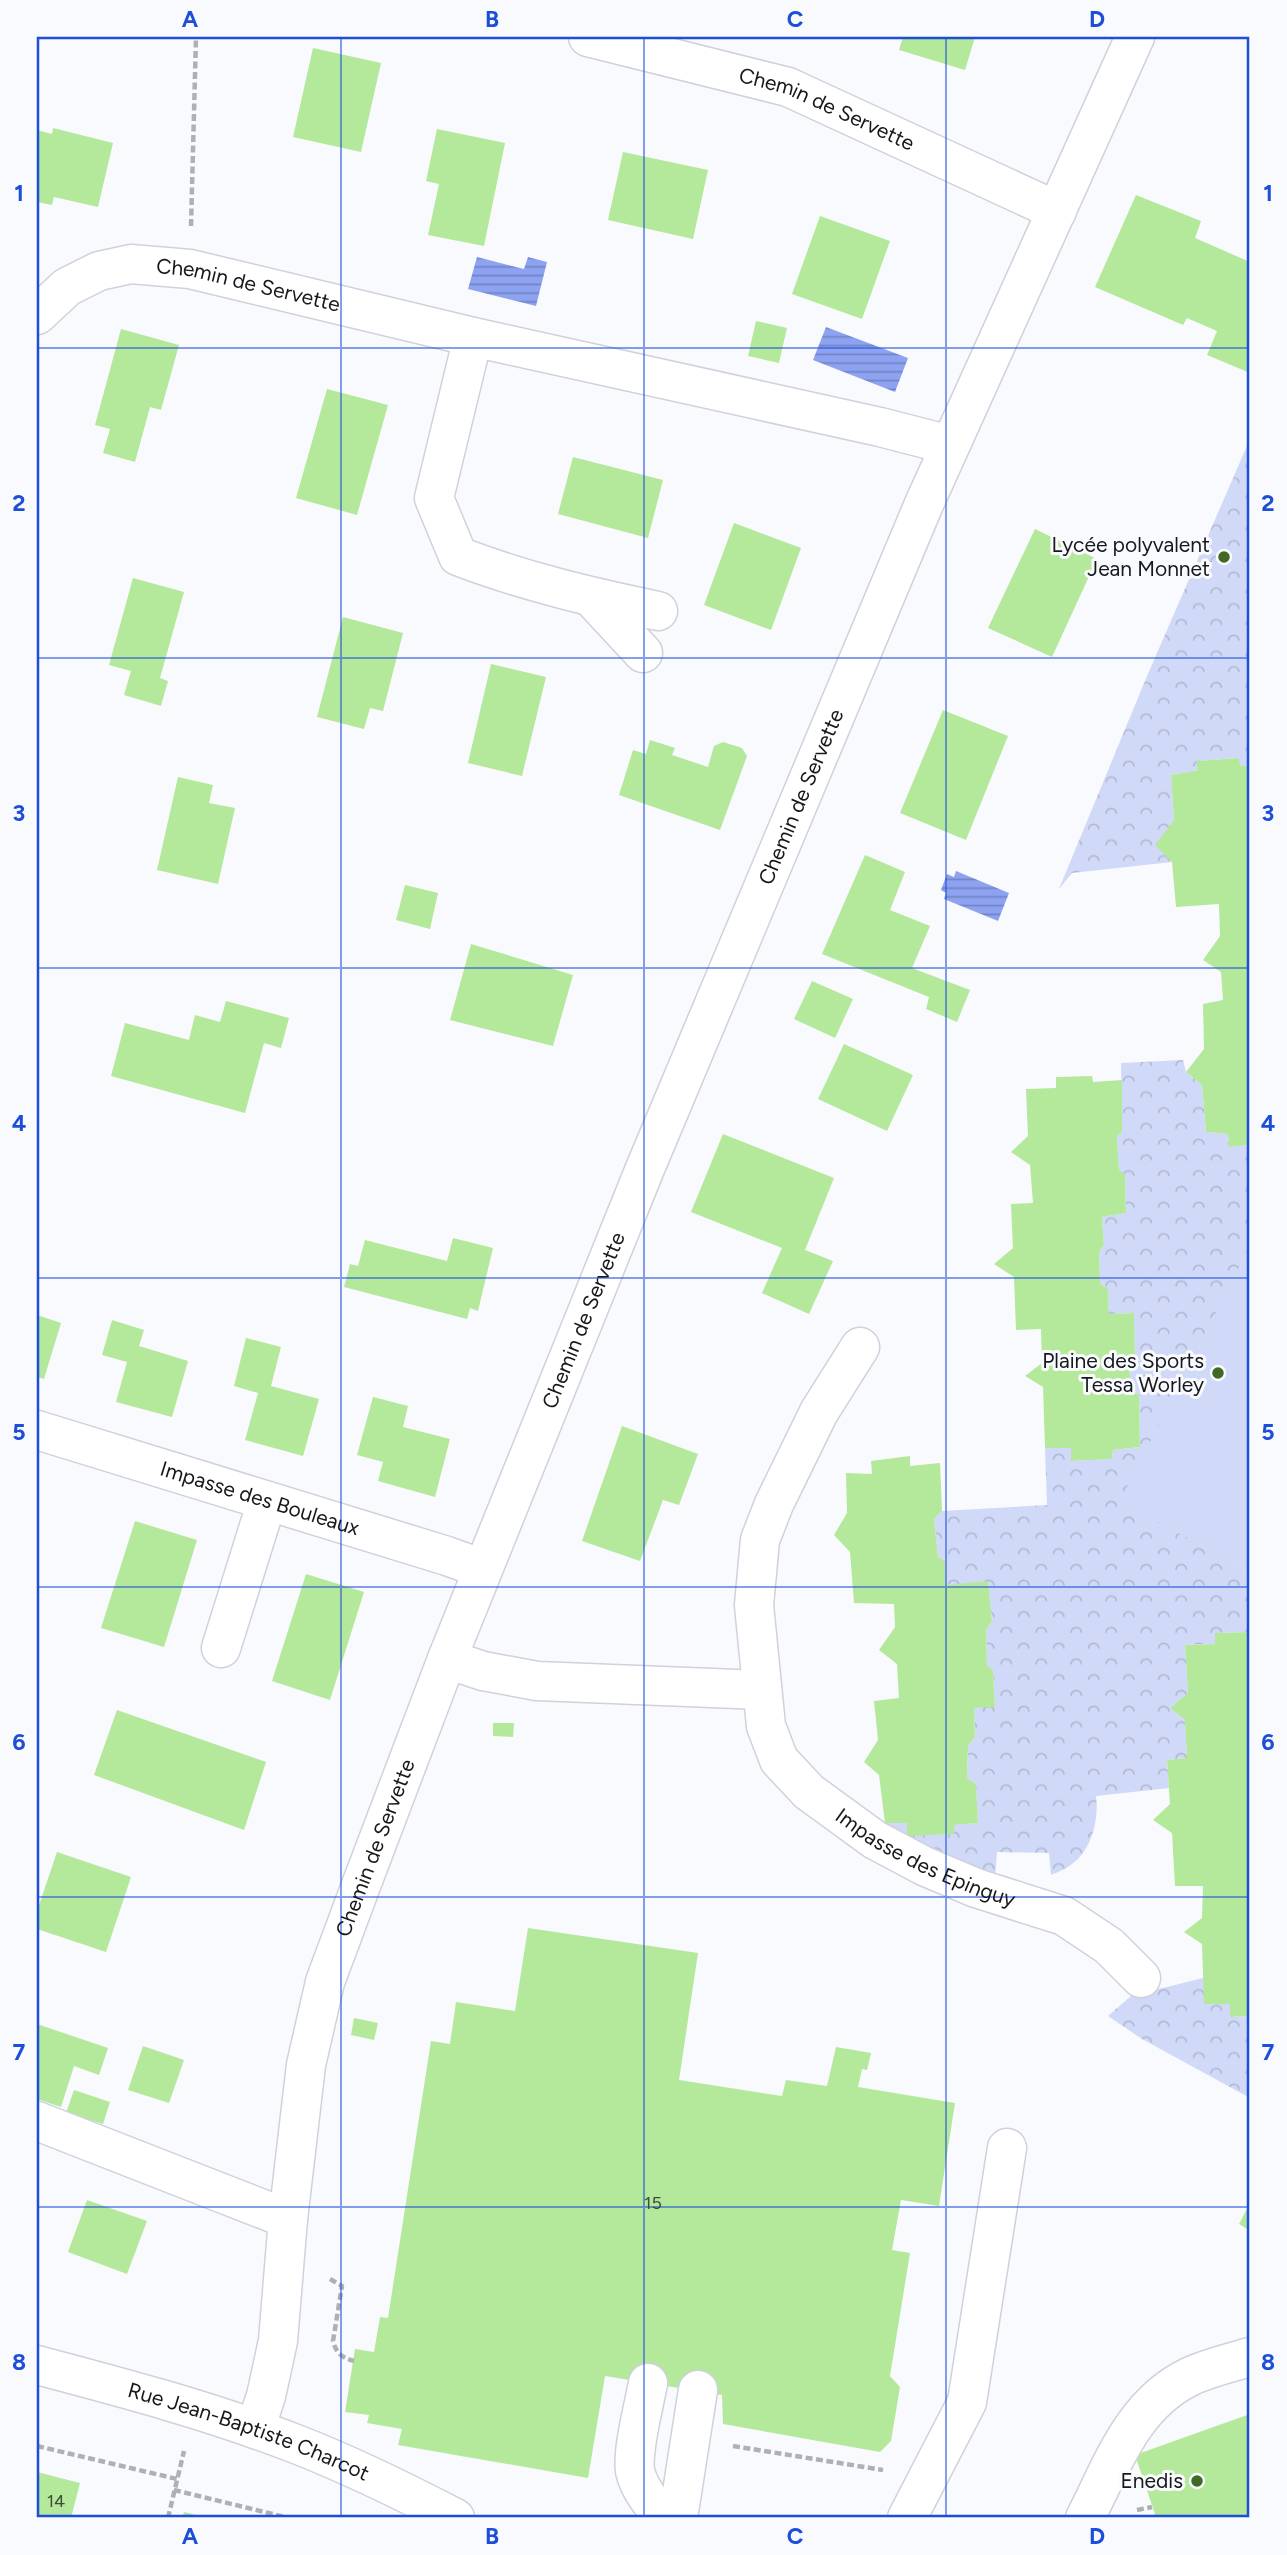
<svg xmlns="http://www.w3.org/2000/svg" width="1287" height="2555" viewBox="0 0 1287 2555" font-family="Figtree,sans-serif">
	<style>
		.forest { fill: url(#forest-crowns) }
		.garden { fill: #d0d9f7 }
		.water { fill: url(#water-rules) }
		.building { fill: #b4e89a }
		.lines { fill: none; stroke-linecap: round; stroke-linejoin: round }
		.minor-casing { stroke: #cfd2dc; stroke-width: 41 }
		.path { stroke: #afb0b3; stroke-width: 4.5; stroke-dasharray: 7 3.5; stroke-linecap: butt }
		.minor { stroke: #fff; stroke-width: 38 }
		.grid { fill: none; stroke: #1d4ed8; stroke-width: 2; stroke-opacity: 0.55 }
		.poi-dot { fill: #3f6925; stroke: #f9fafe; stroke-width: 2.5 }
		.labels { text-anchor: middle; stroke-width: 6; stroke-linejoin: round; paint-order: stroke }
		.number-label { font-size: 18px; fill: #3e4c3b }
		.street-label { font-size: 21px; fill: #17181b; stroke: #f9fafe }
		.poi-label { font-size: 21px; fill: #17181b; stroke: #f9fafe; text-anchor: end }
		.neatline { fill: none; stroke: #1d4ed8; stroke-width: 2.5 }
		.grid-label { font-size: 23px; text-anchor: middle; font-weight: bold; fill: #1d4ed8 }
	</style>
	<defs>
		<pattern id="forest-crowns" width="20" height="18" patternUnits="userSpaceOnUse" patternTransform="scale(1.75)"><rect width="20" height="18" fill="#d0d9f7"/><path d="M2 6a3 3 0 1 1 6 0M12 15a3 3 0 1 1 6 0" fill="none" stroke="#b2bad3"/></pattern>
		<pattern id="water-rules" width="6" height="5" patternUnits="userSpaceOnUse" patternTransform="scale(1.75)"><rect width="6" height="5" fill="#8da3f2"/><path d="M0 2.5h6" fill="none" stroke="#7284c3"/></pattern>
	</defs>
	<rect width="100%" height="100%" fill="#f9fafe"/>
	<path class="forest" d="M1250,439V766H1241L1237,758L1197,761L1198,770L1171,775L1174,820L1156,845L1172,862L1072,873L1059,889L1147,676Z
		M1183,1060L1186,1072L1202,1085L1206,1132L1228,1134L1229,1147L1250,1145V1246L1121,1501L1250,1572V1632L1216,1633L1215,1644L1185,1645L1188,1693L1170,1708L1185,1720L1187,1758L1167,1760L1169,1788L1096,1796C1099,1819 1092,1850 1072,1864C1066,1869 1058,1872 1051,1875L1049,1853L997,1852L995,1878L924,1847L885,1823H907V1835L954,1834V1825L978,1823L976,1784L967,1778L968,1746L975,1737L974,1708L995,1706L993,1670L987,1665L986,1630L992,1621L988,1582L945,1585V1560L938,1557L934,1519L942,1511L1047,1505L1045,1448H1071L1072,1461L1112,1459L1113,1450L1140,1447L1139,1394L1131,1392L1129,1362L1135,1356L1134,1313L1109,1314L1108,1289L1100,1283L1099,1252L1104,1245L1102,1217L1126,1213L1125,1175L1119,1170L1117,1136L1122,1132L1121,1063Z
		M1203,1978L1230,2004V2017L1250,2016V2098L1142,2039L1108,2016L1131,1996Z"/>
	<path class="garden" d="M1250,1246V1572L1120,1501Z"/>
	<path class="water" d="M477,257L524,269L528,257L547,262L536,306L468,289Z
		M826,327L908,358L895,392L813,360Z
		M956,871L1009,893L998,921L944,899L946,893L941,890L947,874L954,877Z"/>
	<path class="building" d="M903,37H975L965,70L899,50Z
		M313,48L381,63L361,152L293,137Z
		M53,128L113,143L98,207L54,197L52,205L37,202V130L52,134Z
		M437,129L505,143L484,246L428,235L439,184L426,181Z
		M623,152L708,170L693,239L608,220Z
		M1136,195L1201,221L1195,238L1250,262V373L1207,355L1217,331L1187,318L1183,325L1095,287Z
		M820,216L890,241L862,319L792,294Z
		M756,321L787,328L779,363L748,356Z
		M121,329L179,345L161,410L150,407L135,462L103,453L110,429L95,425Z
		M327,389L388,405L357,515L296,498Z
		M573,457L663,480L648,538L558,514Z
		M734,523L801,548L771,630L704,605Z
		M1035,529L1097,559L1052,657L988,628Z
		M133,578L184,592L160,678L168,681L161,706L124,695L131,671L109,665Z
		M343,617L403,633L383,711L370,708L364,729L317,717Z
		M491,664L546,677L522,776L468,763Z
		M943,710L1008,736L966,840L900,813Z
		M650,740L675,748L672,755L708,767L714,746L723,742L742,748L747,756L720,830L619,795L633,750L646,754Z
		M1238,758L1241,766H1250V1145L1229,1147L1228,1134L1206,1132L1202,1085L1186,1072L1204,1049L1203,1004L1223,1000L1221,972L1203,960L1220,936L1219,904L1176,907L1172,862L1155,845L1174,820L1171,775L1198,770L1196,761Z
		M178,777L213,785L209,803L235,808L218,884L157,870Z
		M865,855L905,872L890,910L930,926L912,968L970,990L957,1022L926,1009L929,997L822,954Z
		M405,885L438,893L430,929L396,920Z
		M471,944L573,975L553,1046L450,1020Z
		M812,981L853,999L835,1038L794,1019Z
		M226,1001L289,1018L281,1048L264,1043L245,1113L111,1076L125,1023L189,1040L195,1015L220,1022Z
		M844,1044L913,1075L887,1131L818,1099Z
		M1092,1076L1093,1082L1122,1080V1132L1117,1136L1119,1170L1125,1174L1126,1213L1102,1217L1104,1245L1099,1252L1100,1283L1108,1289L1109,1314L1134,1313L1135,1356L1129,1362L1131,1392L1139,1394L1140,1447L1113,1450L1112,1459L1071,1461V1448H1045L1043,1387L1025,1376L1042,1363L1041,1329L1016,1330L1014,1277L994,1264L1013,1248L1011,1204L1033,1203L1030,1165L1011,1152L1028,1136L1026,1089L1056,1088V1077Z
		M723,1134L834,1178L805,1250L833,1261L809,1314L762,1293L782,1248L691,1212Z
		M453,1238L493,1248L478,1311L470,1308L467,1319L344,1287L350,1264L358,1266L365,1240L447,1261Z
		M37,1315L61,1323L44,1379L37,1377Z
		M112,1320L144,1330L139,1346L188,1361L172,1417L116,1402L127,1362L102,1355Z
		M246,1338L281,1347L271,1386L319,1399L303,1456L245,1440L258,1393L234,1386Z
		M373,1397L408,1406L403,1427L450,1439L435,1497L378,1481L383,1462L357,1455Z
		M622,1426L698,1454L679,1505L663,1500L640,1561L582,1541Z
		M910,1456V1466L940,1463L942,1511L934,1519L938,1557L945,1560V1585L988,1581L992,1621L986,1630L987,1665L993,1670L995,1707L974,1708L975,1737L968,1746L967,1778L976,1784L978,1823L954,1825V1834L907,1836V1823H885L879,1775L864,1762L878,1740L874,1701L899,1698L897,1664L879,1650L895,1627L894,1604L854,1603L850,1552L834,1535L847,1513L846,1473L872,1474L871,1461Z
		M135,1521L197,1540L164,1647L101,1628Z
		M306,1574L364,1592L330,1700L272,1681Z
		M1250,1632V2016L1230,2017V2004H1204L1202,1944L1184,1932L1202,1918L1203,1886H1175L1172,1833L1153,1820L1170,1804L1167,1760L1187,1758L1185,1720L1170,1708L1188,1693L1185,1645L1215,1644V1633Z
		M117,1710L266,1762L244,1830L94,1775Z
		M493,1723H514L513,1737L493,1736Z
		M57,1852L131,1877L106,1952L37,1929V1911Z
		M528,1928L698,1953L679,2080L782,2096L786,2080L827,2086L836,2047L871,2053L867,2070L862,2069L858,2087L955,2103L939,2206L901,2200L892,2250L910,2253L890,2376L900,2387L891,2441L880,2452L723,2424L722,2395L605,2376L588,2478L398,2445L402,2429L367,2423L369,2415L345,2412L355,2349L374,2352L380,2317L388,2318L431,2041L450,2044L456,2002L515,2011Z
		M354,2018L378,2023L374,2040L351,2035Z
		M37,2024L108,2048L99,2075L74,2066L61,2107L37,2099Z
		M143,2046L184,2060L169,2103L128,2090Z
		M74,2090L110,2102L103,2124L66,2113Z
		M87,2200L147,2221L127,2274L68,2252Z
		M1250,2203V2231L1239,2224Z
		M1250,2414V2518H1144L1155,2514L1135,2455Z
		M37,2472L80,2483L71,2518H37Z
		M184,2512L204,2517V2518H182Z"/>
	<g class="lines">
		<g class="minor-casing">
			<g id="minor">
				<path id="s1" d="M588,37L788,87L1057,211"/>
				<path id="s2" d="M37,315L67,287L99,271L131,264L190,269L473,337L880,427L950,445"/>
				<path d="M473,337L434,498L458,556C523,581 590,597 658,611"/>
				<path d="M592,598L643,653"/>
				<path id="s3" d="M860,1347L819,1412L774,1504L760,1540L754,1605L766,1726L779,1760L809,1792L875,1840L924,1866L976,1888L1064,1916L1109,1946L1141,1978"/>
				<path id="s4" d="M37,1430L447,1556L483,1569"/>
				<path d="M221,1648L267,1501"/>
				<path d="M447,1659L483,1671L537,1681L762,1690"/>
				<path d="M37,2121L288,2219"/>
				<path id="s5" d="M37,2365C124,2388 211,2411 296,2444C350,2465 403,2491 455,2518"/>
				<path d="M648,2383C644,2406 632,2449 635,2471C639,2489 653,2505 664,2518"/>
				<path id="s6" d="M255,2429L266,2396L278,2341L288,2219L306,2065L325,1982L360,1888L447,1659L644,1171L924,504L1135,37"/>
				<path d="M678,2518L698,2390"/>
				<path d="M907,2518L967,2402L1007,2148"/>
				<path d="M1085,2518C1112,2466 1132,2405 1189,2377C1208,2368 1230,2363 1250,2357"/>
			</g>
		</g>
		<path class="path" d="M191,226L196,37
			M330,2279L342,2286L333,2341C336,2353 342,2358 354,2361
			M37,2446L177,2479
			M733,2446L883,2470
			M174,2490L289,2518
			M1137,2510L1152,2507
			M168,2518L184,2451"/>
		<use href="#minor" class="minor"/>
	</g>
	<path class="grid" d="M341,37V2518M644,37V2518M946,37V2518M37,348H1250M37,658H1250M37,968H1250M37,1278H1250M37,1587H1250M37,1897H1250M37,2207H1250"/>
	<g class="poi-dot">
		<circle cx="1224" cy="557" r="7"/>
		<circle cx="1218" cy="1373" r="7"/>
		<circle cx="1197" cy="2481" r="7"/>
	</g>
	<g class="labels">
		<g class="number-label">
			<text x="653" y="2209">15</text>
			<text x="56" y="2507">14</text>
		</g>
		<g class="street-label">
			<text dy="7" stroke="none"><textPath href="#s1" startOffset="250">Chemin de Servette</textPath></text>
			<text dy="7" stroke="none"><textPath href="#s2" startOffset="229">Chemin de Servette</textPath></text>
			<text dy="7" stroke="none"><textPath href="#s6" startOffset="1731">Chemin de Servette</textPath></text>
			<text dy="7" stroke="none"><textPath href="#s6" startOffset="1164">Chemin de Servette</textPath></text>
			<text dy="7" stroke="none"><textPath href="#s4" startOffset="233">Impasse des Bouleaux</textPath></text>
			<text dy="7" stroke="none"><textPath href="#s6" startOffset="597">Chemin de Servette</textPath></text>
			<text dy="7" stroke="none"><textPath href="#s3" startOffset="620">Impasse des Epinguy</textPath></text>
			<text dy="7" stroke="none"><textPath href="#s5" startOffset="222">Rue Jean-Baptiste Charcot</textPath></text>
		</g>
		<g class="poi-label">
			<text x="1210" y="552">Lycée polyvalent<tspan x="1210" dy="24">Jean Monnet</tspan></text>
			<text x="1204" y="1368">Plaine des Sports<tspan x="1204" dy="24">Tessa Worley</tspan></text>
			<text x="1183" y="2488">Enedis</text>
		</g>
	</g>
	<rect width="1287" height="2555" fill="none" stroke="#f9fafe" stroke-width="77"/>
	<rect x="38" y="38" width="1210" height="2478" class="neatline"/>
	<g class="grid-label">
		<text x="190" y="27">A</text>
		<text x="492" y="27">B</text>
		<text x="795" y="27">C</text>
		<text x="1097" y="27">D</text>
		<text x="19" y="201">1</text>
		<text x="1268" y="201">1</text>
		<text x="19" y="511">2</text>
		<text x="1268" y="511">2</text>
		<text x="19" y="821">3</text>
		<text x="1268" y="821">3</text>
		<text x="19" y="1131">4</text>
		<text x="1268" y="1131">4</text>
		<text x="19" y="1440">5</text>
		<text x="1268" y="1440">5</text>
		<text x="19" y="1750">6</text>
		<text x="1268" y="1750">6</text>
		<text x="19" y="2060">7</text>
		<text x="1268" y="2060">7</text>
		<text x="19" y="2370">8</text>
		<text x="1268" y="2370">8</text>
		<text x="190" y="2544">A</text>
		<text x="492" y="2544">B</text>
		<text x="795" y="2544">C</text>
		<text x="1097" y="2544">D</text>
	</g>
</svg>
